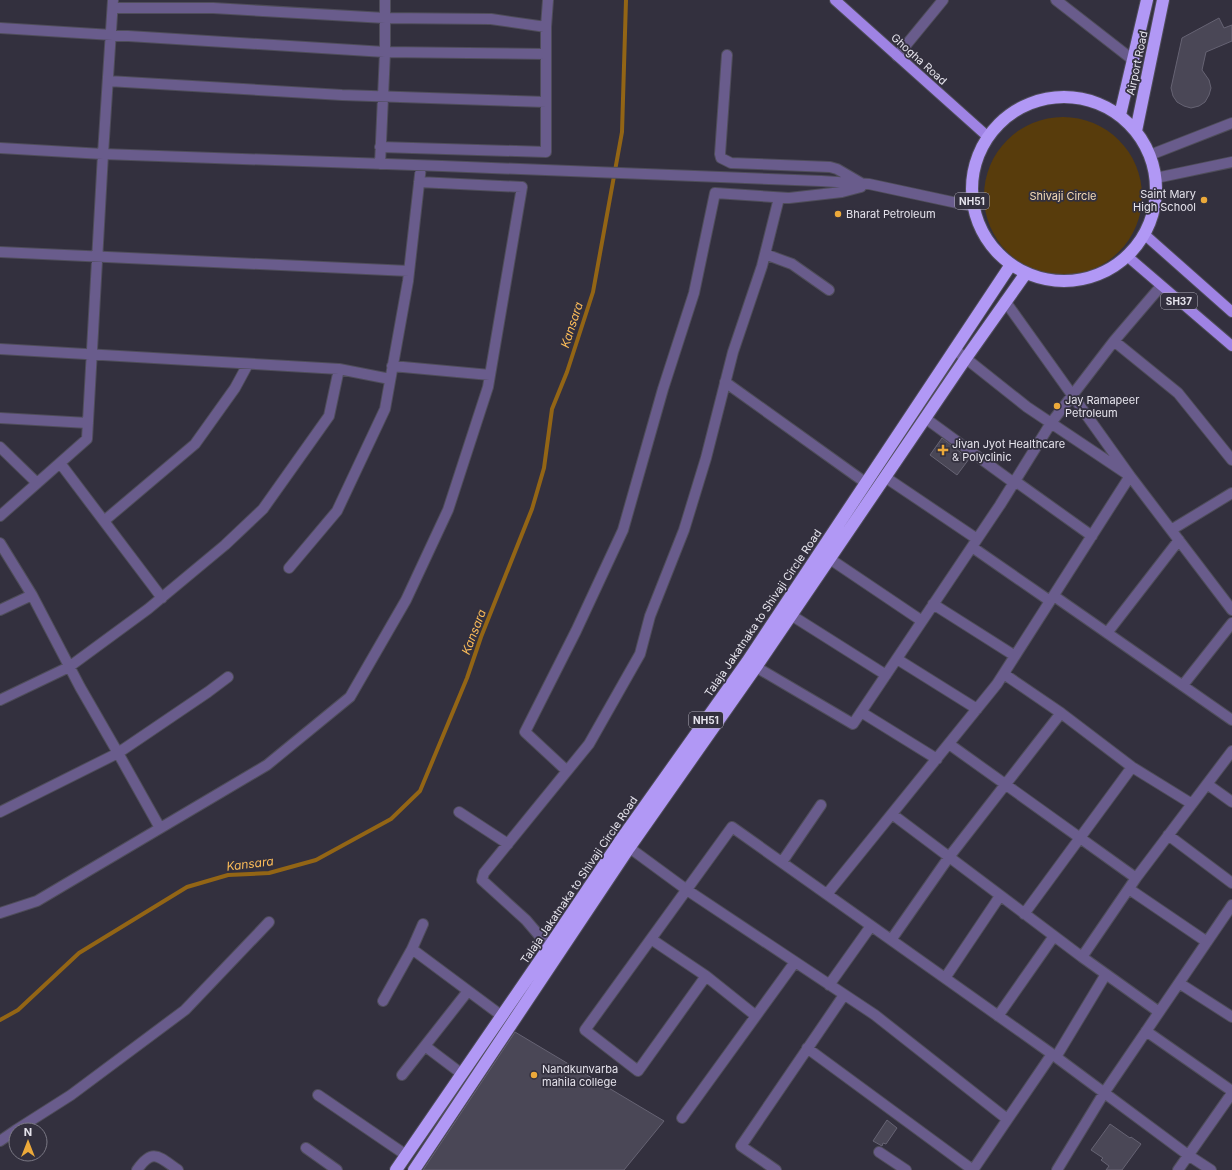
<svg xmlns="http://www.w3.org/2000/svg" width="1232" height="1170" viewBox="0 0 1232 1170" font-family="Inter,sans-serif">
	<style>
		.green { fill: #583c0c }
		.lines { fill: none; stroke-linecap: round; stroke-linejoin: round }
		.stream { stroke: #936515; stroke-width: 4 }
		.building { fill: #4a4756; stroke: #666373 }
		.minor-casing { stroke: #4f4d5a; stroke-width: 12 }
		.major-casing { stroke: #4f4d5a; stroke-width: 12 }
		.highway-casing { stroke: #4f4d5a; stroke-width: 14 }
		.minor { stroke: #695c8c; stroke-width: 10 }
		.major { stroke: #9f83e4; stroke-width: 10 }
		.highway { stroke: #b198f5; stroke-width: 12 }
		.poi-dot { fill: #eca93a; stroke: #33303e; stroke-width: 1.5 }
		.labels { text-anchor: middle; stroke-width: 3.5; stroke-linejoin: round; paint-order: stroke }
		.shield { fill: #33303e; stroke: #b0adb8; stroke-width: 1 }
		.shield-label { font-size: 10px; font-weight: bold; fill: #e5e3ec }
		.street-label { font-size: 11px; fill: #e5e3ec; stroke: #33303e }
		.poi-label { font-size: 11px; fill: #e5e3ec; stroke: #33303e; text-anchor: start }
		.park-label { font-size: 11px; fill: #f5dbb7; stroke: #33303e }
		.water-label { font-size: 12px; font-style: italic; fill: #fdbd59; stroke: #33303e }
	</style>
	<rect width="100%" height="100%" fill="#33303e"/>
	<path class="green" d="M984 196a79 79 0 1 1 158 0a79 79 0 1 1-158 0Z"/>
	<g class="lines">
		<path class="stream" d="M0,1020L18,1010L79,953L187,887L228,875L269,873L316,860L391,819L420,791L467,678L481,637L532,509L544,468L552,409L567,372L593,292L622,132L626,0"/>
	</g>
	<path class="building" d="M1219,18L1224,28L1232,25V41L1206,52L1202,70L1209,80L1211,88L1209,95L1205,102L1199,106L1191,108L1184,106L1177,102L1173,96L1171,88L1182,38Z
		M942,438L969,459L957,475L930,455Z
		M515,1032L664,1121L624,1170H423Z
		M887,1120L897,1128L886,1144L883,1143L882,1146L873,1141Z
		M1110,1124L1130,1138L1131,1137L1141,1144L1122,1170H1106L1109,1166L1101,1160L1103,1158L1091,1150Z"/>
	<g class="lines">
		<g class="minor-casing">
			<path id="minor" d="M1056,0L1133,60
				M113,8H213L385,18L491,19L546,27
				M0,28L385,52L546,54
				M727,55L720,154L721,158L731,163L830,167L837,169L861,183
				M897,56L943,0
				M108,81L342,95L546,102
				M380,147L546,152V27L548,0
				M0,148L103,154L442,166L821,181L869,184L971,206
				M1150,155L1232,123
				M380,164L385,52V0
				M1156,178L1232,162
				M0,252L409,271
				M765,254L792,264L829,290
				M1114,341L1161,286
				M0,349L339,369L390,379
				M954,349L1027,407L1130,476L1232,610
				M392,366L490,375
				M725,382L866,483
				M0,418L88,423
				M925,418L1014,483
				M0,447L37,483
				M60,463L162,598
				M885,477L977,539
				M1015,481L1092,536
				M0,516L87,439L103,154L113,0
				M104,521L195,444L235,388L248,364
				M1171,530L1232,493
				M0,543L32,595L80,687L118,753L160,828
				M972,547L1050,601
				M830,559L922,621
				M289,568L337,511L385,409L408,281L421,166
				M1054,596L1232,720
				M933,604L1015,656
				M0,610L32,595
				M791,615L886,675
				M1107,633L1179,540
				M897,659L977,709
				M756,667L853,724L1000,505L1051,423L1114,341L1178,393L1232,460
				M1004,674L1061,713
				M1183,685L1232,623
				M0,700L69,667L148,609L225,545L263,509L329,416L339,369
				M861,712L937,759
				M949,744L1136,878L1232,751
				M567,771L525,732L576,631L623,530L663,389L694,293L715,193L789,198L842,192L861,187
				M1207,784L1232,802
				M0,812L118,753L208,692L228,677
				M459,812L508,844
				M892,814L1082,957L1136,878
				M1168,835L1232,883
				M623,843L687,890L875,1015L1007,1119
				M782,862L821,805
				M1129,889L1207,942
				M827,894L997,684L1130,476L1005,301
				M0,913L37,901L267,765L350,697L406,600L448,510L488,387L522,187L419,182
				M1024,914L1132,767
				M651,939L706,976
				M891,940L949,857L1061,713L1132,767L1192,804
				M549,947L526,920L482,880L484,873L589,744L640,654L650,616L684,530L706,458L733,352L762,266L779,198
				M412,949L502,1016
				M1082,957L1159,1012
				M945,978L1000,896
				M1179,983L1232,1017
				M829,985L871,926
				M383,1001L412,949L423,924
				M756,1016L706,976L638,1071L585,1030L732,827L1052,1054L1188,1155L1211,1170
				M998,1016L1054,936
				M1146,1031L1232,1091
				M425,1046L462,1074
				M807,1048L973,1170
				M1056,1057L1106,974
				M402,1075L468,991
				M318,1095L406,1155
				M682,1118L795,962
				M16,1130L71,1095L185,1010L269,922
				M0,1141L16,1130
				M306,1148L337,1170
				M879,1152L906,1170
				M137,1170C153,1147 159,1157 178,1170
				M776,1170L741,1146L844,995
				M973,1170L1052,1054
				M1057,1170L1104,1093L1232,905
				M1178,1170L1232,1093"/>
		</g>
		<g class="major-casing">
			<path id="major" d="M835,0L987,136
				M1144,234L1232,312
				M1127,256L1232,346"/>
		</g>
		<g class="highway-casing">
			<path id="highway" d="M972 189a92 92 0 1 1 184 0a92 92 0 1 1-184 0Z
				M1120,115L1147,0
				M1136,131L1163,0
				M396,1170L549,947L620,841L747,662L1010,266
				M414,1170L629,848L756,667L966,358L1026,273"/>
		</g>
		<use href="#minor" class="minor"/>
		<use href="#major" class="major"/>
		<use href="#highway" class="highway"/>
	</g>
	<g class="poi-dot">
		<circle cx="1204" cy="200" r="4"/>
		<circle cx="838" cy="214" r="4"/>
		<circle cx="1057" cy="406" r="4"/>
		<path d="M941 444h4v4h4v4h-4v4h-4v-4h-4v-4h4z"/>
		<circle cx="534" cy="1075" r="4"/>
	</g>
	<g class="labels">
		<g class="shield">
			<rect x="955" y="193" width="34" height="16" rx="3"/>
			<rect x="1161" y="293" width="36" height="16" rx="3"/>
			<rect x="689" y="712" width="34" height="16" rx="3"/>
		</g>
		<g class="shield-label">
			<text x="972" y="205">NH51</text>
			<text x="1179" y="305">SH37</text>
			<text x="706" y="724">NH51</text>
		</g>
		<g class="street-label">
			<text transform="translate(919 59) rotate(42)" y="4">Ghogha Road</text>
			<text transform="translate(1137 63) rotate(-78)" y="4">Airport Road</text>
			<text transform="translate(763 613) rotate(-56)" y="4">Talaja Jakatnaka to Shivaji Circle Road</text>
			<text transform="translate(579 880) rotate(-56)" y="4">Talaja Jakatnaka to Shivaji Circle Road</text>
		</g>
		<g class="poi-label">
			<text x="1196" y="198" text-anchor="end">Saint Mary<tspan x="1196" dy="13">High School</tspan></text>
			<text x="846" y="218">Bharat Petroleum</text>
			<text x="1065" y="404">Jay Ramapeer<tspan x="1065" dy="13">Petroleum</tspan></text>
			<text x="952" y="448">Jivan Jyot Healthcare<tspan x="952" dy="13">&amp; Polyclinic</tspan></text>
			<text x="542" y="1073">Nandkunvarba<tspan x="542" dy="13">mahila college</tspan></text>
		</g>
		<g class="park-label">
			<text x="1063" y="200">Shivaji Circle</text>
		</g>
		<g class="water-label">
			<text transform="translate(572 325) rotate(-72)" y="4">Kansara</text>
			<text transform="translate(474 632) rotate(-69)" y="4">Kansara</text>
			<text transform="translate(250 864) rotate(-7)" y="4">Kansara</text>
		</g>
	</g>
	<g transform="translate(28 1142)"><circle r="19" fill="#33303e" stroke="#7a7884"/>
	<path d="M0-3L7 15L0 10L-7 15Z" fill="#eca93a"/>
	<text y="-6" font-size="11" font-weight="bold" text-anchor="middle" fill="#e5e3ec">N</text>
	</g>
</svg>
